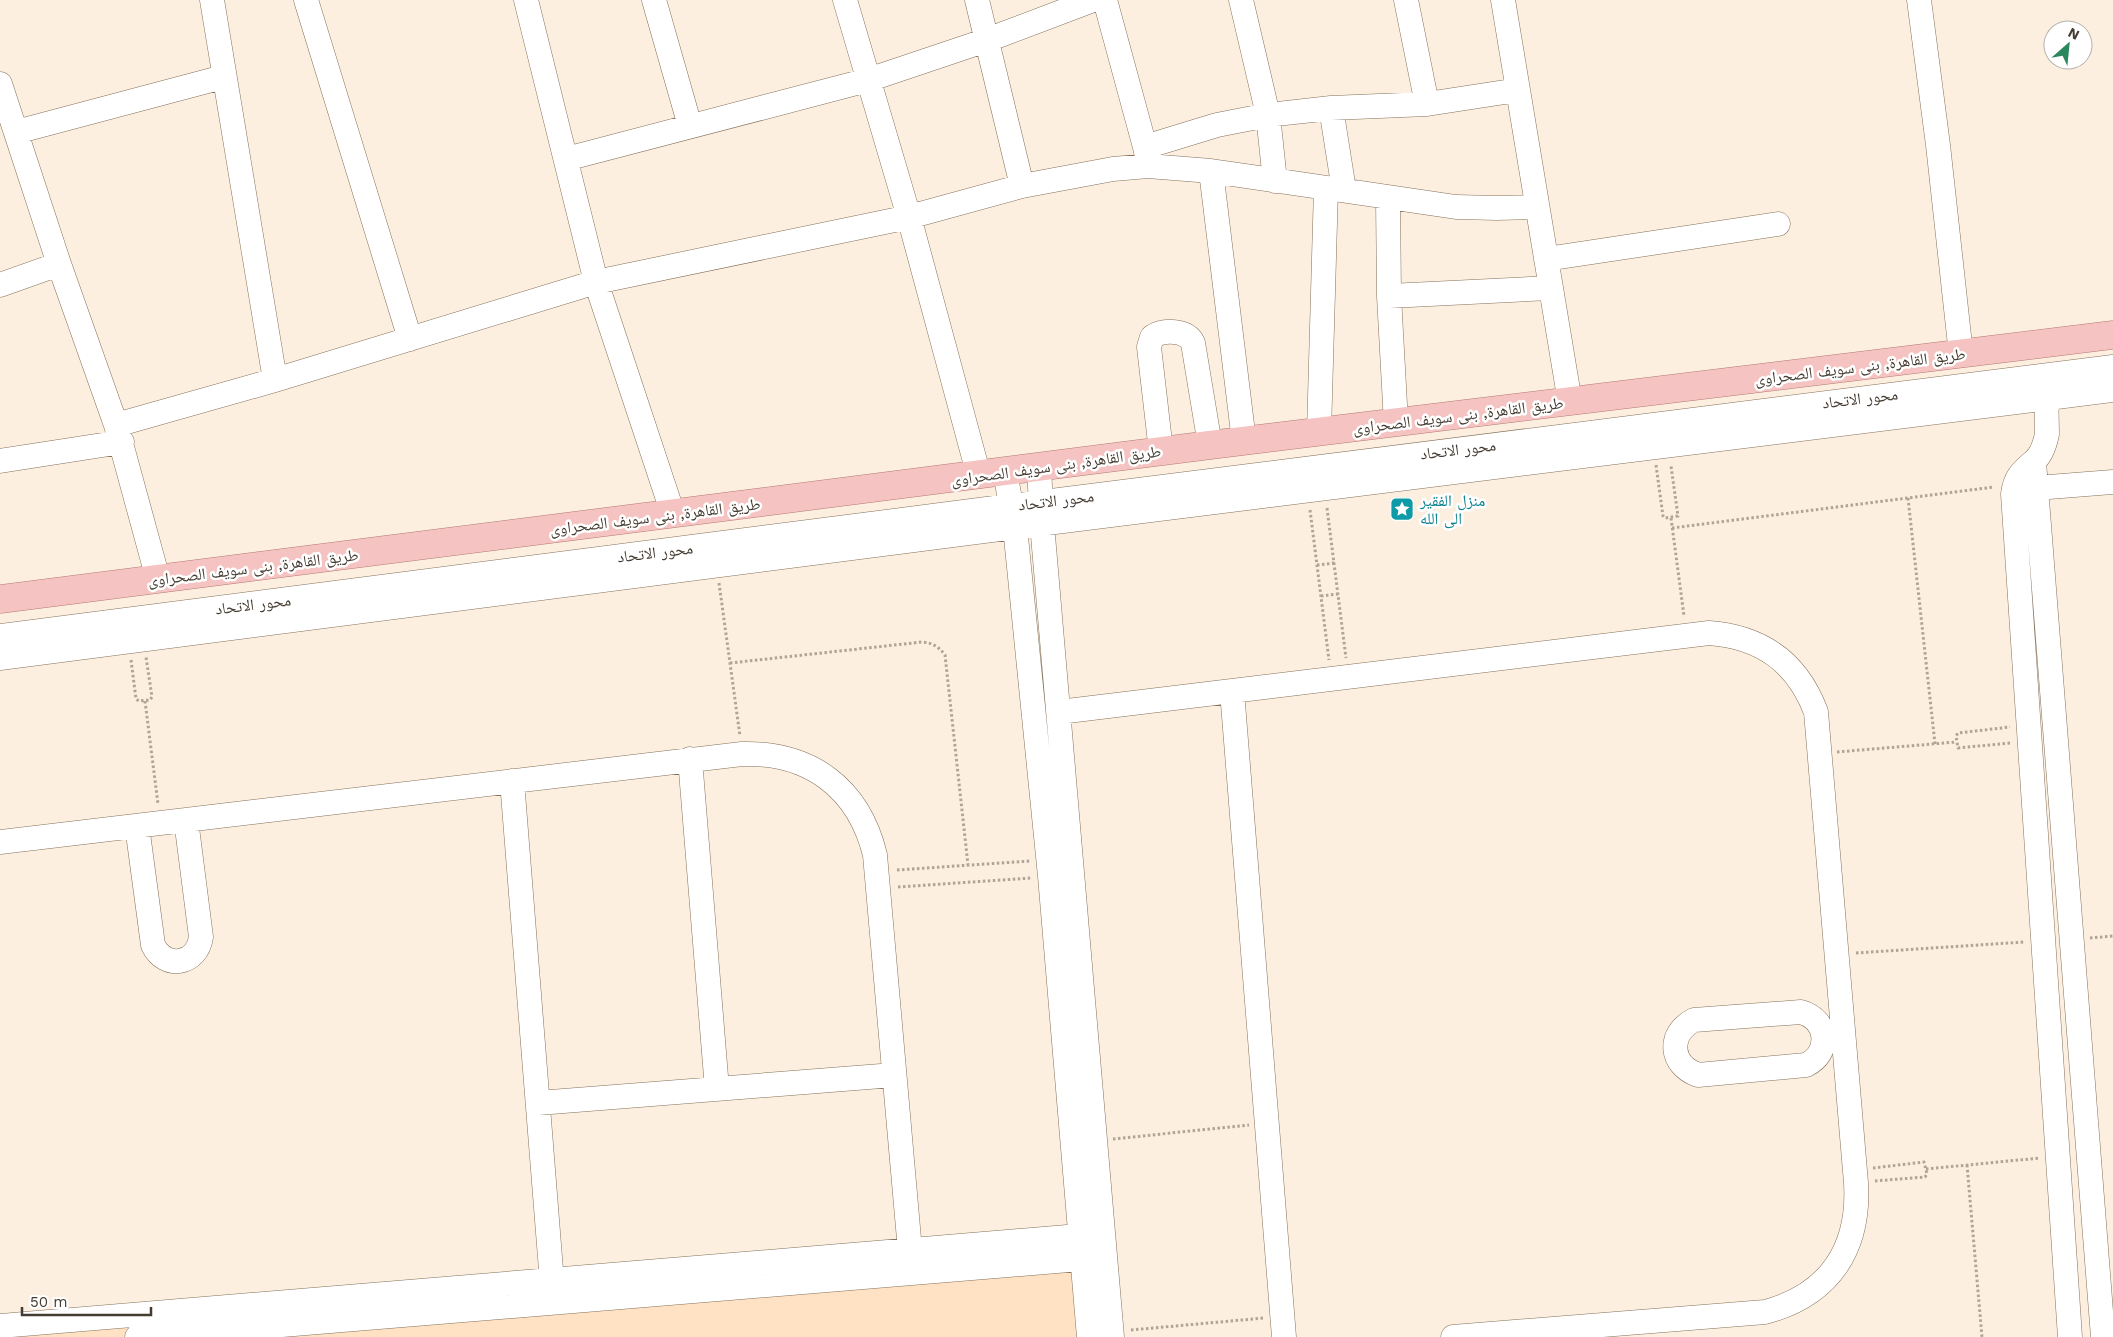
<svg xmlns="http://www.w3.org/2000/svg" width="2113" height="1337" viewBox="0 0 2113 1337" font-family="'Work Sans','Noto Naskh Arabic',sans-serif">
	<style>
		.built { fill: #fee2c3 }
		.lines { fill: none; stroke-linecap: round; stroke-linejoin: round }
		.minor-casing { stroke: #85715a; stroke-width: 25 }
		.major-casing { stroke: #b37973; stroke-width: 29 }
		.path { stroke: #b0a497; stroke-width: 3; stroke-dasharray: 2.5 2.5; stroke-linecap: butt }
		.minor { stroke: #fff; stroke-width: 24 }
		.major { stroke: #f5c3c1; stroke-width: 28 }
		.labels { text-anchor: middle; stroke-width: 5; stroke-linejoin: round; paint-order: stroke }
		.street-label { font-size: 16px; fill: #443b31; stroke: #fff }
		.culture-label { font-size: 16px; fill: #0d838f; stroke: #fff; text-anchor: start }
	</style>
	<rect width="100%" height="100%" fill="#fdefe0"/>
	<path class="built" d="M1090,1247L1098,1337H5Z"/>
	<g class="lines">
		<g class="minor-casing">
			<path id="minor" d="M212,0L275,380
				M306,0L410,339
				M526,0L596,282L673,514
				M654,0L690,126
				M845,0L909,217L979,476
				M977,0L1022,186
				M1105,0L1145,147L1148,161
				M1241,0L1268,115L1275,181
				M1406,0L1427,104
				M1503,0L1570,402
				M1919,0L1938,145L1961,354
				M0,84L59,264L116,425L158,579
				M1331,108L1344,190
				M16,132L223,77
				M1145,147L1217,125L1268,115L1331,108L1427,104L1518,90
				M566,159L868,80L987,40L1093,0
				M1211,171L1244,441
				M1388,198L1389,296L1396,423
				M1546,259L1778,224
				M0,285L59,264
				M1389,296L1550,288
				M2046,383L2047,434C2045,444 2041,456 2033,462C2021,472 2015,478 2013,494L2070,1337
				M116,425L275,380L596,282L909,217L1022,186L1113,169L1148,166L1211,171L1456,207L1497,208L1537,207
				M1319,432L1326,188
				M1161,451L1149,347L1152,337C1164,329 1187,330 1193,343L1210,445
				M0,461L122,442
				M2034,462L2103,1337
				M1039,468L1042,524L1112,1337
				M1005,472L1015,527L1050,876L1089,1337
				M2036,488L2113,482
				M0,636L1010,506L2113,367
				M0,658L1015,527L2113,390
				M1232,691L1284,1337
				M1059,712L1709,633C1762,637 1797,662 1816,712L1856,1183C1860,1248 1830,1295 1765,1312L1453,1337
				M690,759L717,1089
				M512,781L553,1295
				M137,826L153,945C165,970 197,965 201,937L186,820
				M0,842L742,754C811,752 859,789 875,855L912,1273
				M1801,1012C1829,1020 1831,1053 1806,1065L1698,1075C1670,1065 1667,1034 1694,1020Z
				M538,1103L894,1075
				M0,1326L1103,1234
				M137,1337L1105,1257"/>
		</g>
		<g class="major-casing">
			<path id="major" d="M0,599L1210,445L2113,335"/>
		</g>
		<path class="path" d="M1656,465L1663,516L1665,518L1678,516L1671,466
			M1908,498L1935,744
			M1327,508L1346,658
			M1310,510L1329,660
			M1671,518L1684,616
			M1672,528L1994,487
			M1317,565L1335,563
			M719,583L740,736
			M1321,596L1338,594
			M131,660L136,699L139,701L150,700L152,697L146,657
			M730,663L922,642C933,643 939,647 945,655L968,865
			M145,701L158,804
			M2010,743L1958,748L1956,736L1958,733L2010,727
			M1837,752L1956,742
			M897,870L1030,861
			M898,887L1031,878
			M2090,938L2113,936
			M1856,953L2024,942
			M1113,1139L1249,1125
			M1967,1165L1982,1337
			M1873,1168L1924,1162L1927,1174L1925,1177L1874,1181
			M1926,1169L2040,1158
			M1131,1330L1264,1318"/>
		<use href="#minor" class="minor"/>
		<use href="#major" class="major"/>
	</g>
	<defs>
		<g id="sight-square" transform="scale(1.25)"><rect x="-9" y="-9" width="18" height="18" rx="4" fill="#0f9aa8" stroke="#fff"/><path d="M0-6L1.8-2.2L6-1.7L2.9 1.2L3.7 5.4L0 3.3L-3.7 5.4L-2.9 1.2L-6-1.7L-1.8-2.2Z" fill="#fff"/></g>
	</defs>
	<g fill-rule="evenodd">
		<use href="#sight-square" x="1402" y="509"/>
	</g>
	<g class="labels">
		<g class="street-label">
			<text transform="translate(1860 366) rotate(-7)" y="6">طريق القاهرة, بنى سويف الصحراوى</text>
			<text transform="translate(1860 398) rotate(-7)" y="6">محور الاتحاد</text>
			<text transform="translate(1458 415) rotate(-7)" y="6">طريق القاهرة, بنى سويف الصحراوى</text>
			<text transform="translate(1458 449) rotate(-7)" y="6">محور الاتحاد</text>
			<text transform="translate(1056 465) rotate(-8)" y="6">طريق القاهرة, بنى سويف الصحراوى</text>
			<text transform="translate(1056 500) rotate(-7)" y="6">محور الاتحاد</text>
			<text transform="translate(655 516) rotate(-7)" y="6">طريق القاهرة, بنى سويف الصحراوى</text>
			<text transform="translate(655 552) rotate(-7)" y="6">محور الاتحاد</text>
			<text transform="translate(253 567) rotate(-7)" y="6">طريق القاهرة, بنى سويف الصحراوى</text>
			<text transform="translate(253 604) rotate(-7)" y="6">محور الاتحاد</text>
		</g>
		<g class="culture-label">
			<text x="1420" y="506">منزل الفقير<tspan x="1420" dy="18">الى الله</tspan></text>
		</g>
	</g>
	<g transform="translate(2068 45) rotate(27)"><circle r="24" fill="#ffffff" stroke="#b4b1ad"/>
	<path d="M0-4L9 19L0 12L-9 19Z" fill="#2c875d"/>
	<text y="-8" font-size="14" font-weight="bold" text-anchor="middle" fill="#443b31">N</text>
	</g>
	<path d="M22 1307v8h129v-8" fill="none" stroke="#443b31" stroke-width="2.5"/>
	<text x="30" y="1307" font-size="15" fill="#443b31" stroke="#ffffff" stroke-width="4" paint-order="stroke">50 m</text>
</svg>
